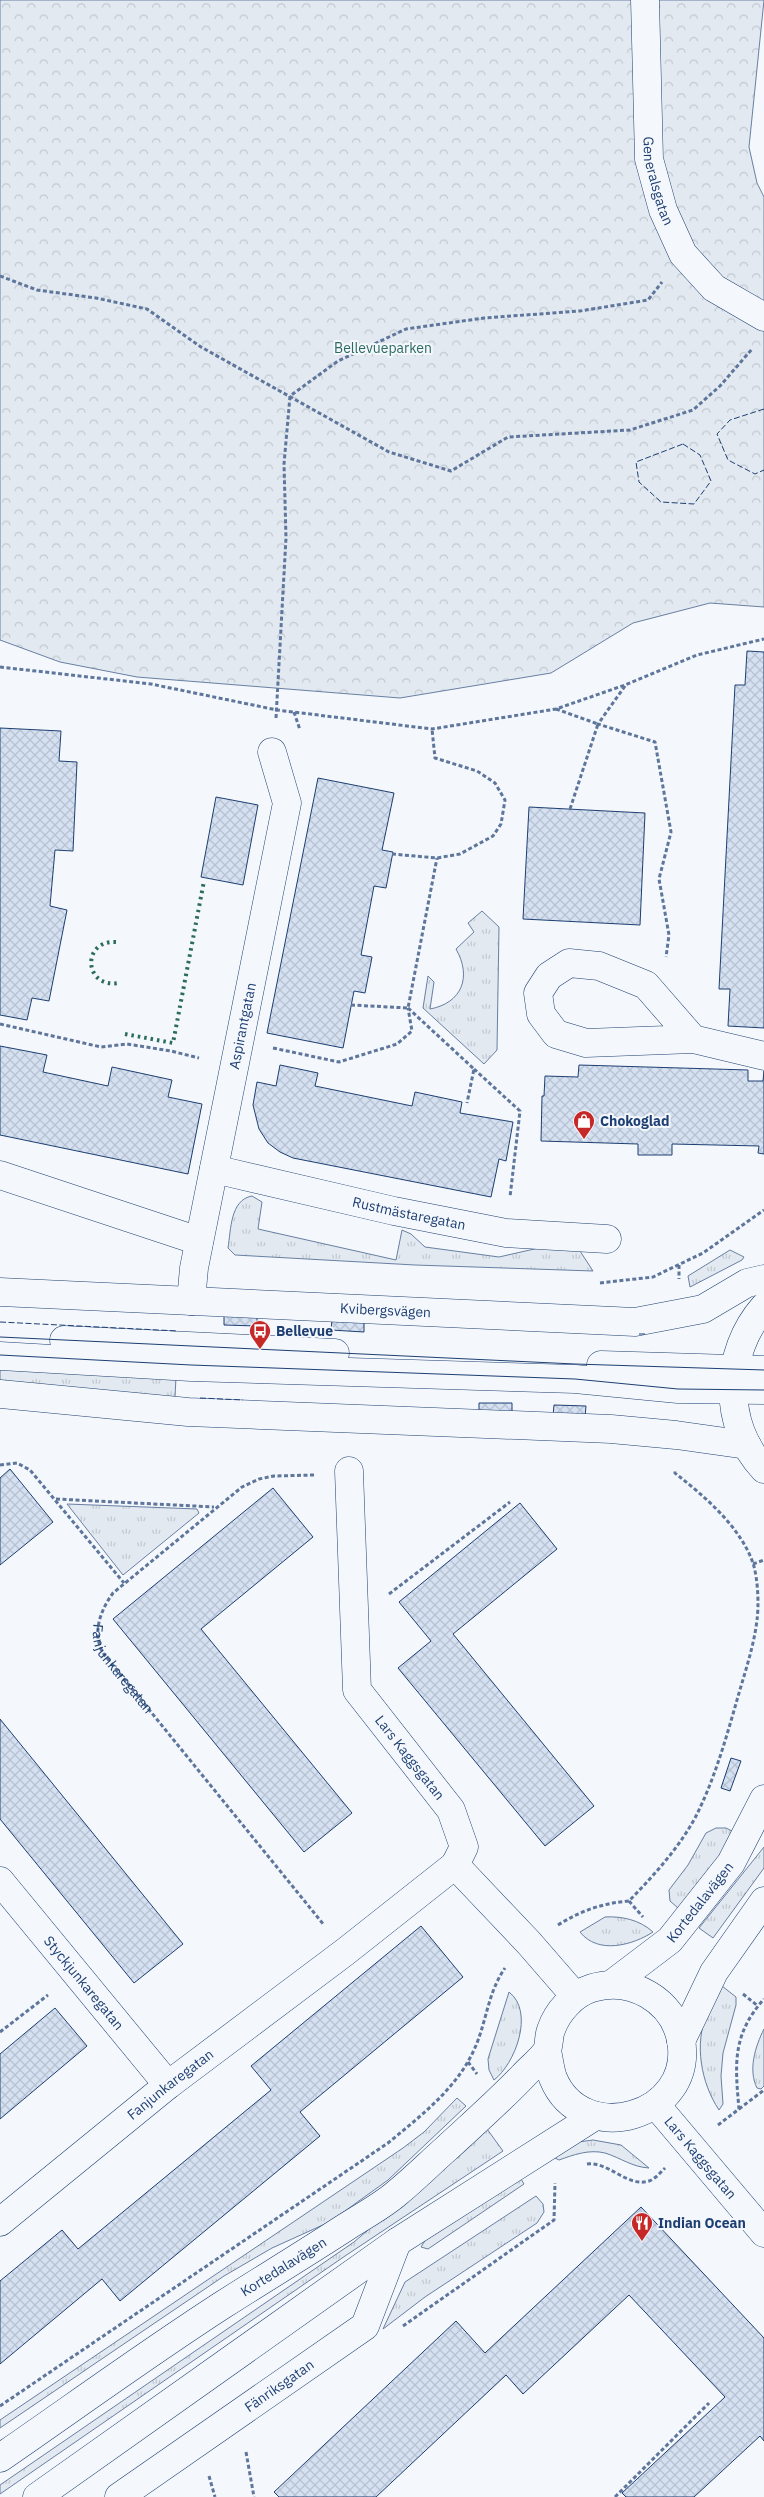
<svg xmlns="http://www.w3.org/2000/svg" width="764" height="2497" viewBox="0 0 764 2497" font-family="'IBM Plex Sans',sans-serif">
	<style>
		.grass { fill: url(#grass-tufts); stroke: #687fa3 }
		.park { fill: url(#park-crowns); stroke: #687fa3 }
		.building { fill: url(#building-cross-hatch); stroke: #1d3f73 }
		.lines { fill: none; stroke-linecap: round; stroke-linejoin: round }
		.minor-casing { stroke: #1d3f73; stroke-width: 29 }
		.major-casing { stroke: #1d3f73; stroke-width: 29 }
		.path { stroke: #5e769c; stroke-width: 3; stroke-dasharray: 4 2.5; stroke-linecap: butt }
		.minor { stroke: #f4f7fb; stroke-width: 28 }
		.major { stroke: #f4f7fb; stroke-width: 28 }
		.tram { stroke: #1d3f73; stroke-width: 1 }
		.hedge { stroke: #2c6c60; stroke-width: 4; stroke-dasharray: 2.5 4; stroke-linecap: butt }
		.fence { stroke: #1d3f73; stroke-width: 1; stroke-dasharray: 6 2.5; stroke-linecap: butt }
		.labels { text-anchor: middle; stroke-width: 4; stroke-linejoin: round; paint-order: stroke }
		.street-label { font-size: 14px; fill: #1d3f73; stroke: #f4f7fb }
		.park-label { font-size: 14px; fill: #2c6c60; stroke: #f4f7fb }
		.poi-label { font-size: 14px; font-weight: bold; fill: #1d3f73; stroke: #f4f7fb; text-anchor: start }
	</style>
	<defs>
		<pattern id="grass-tufts" width="24" height="20" patternUnits="userSpaceOnUse" patternTransform="scale(1.25)"><rect width="24" height="20" fill="#e3e9f0"/><path d="M3 7l-1-3M5 7V3M7 7l1-3M15 17l-1-3M17 17v-4M19 17l1-3" fill="none" stroke="#c2c9d1"/></pattern>
		<pattern id="park-crowns" width="20" height="18" patternUnits="userSpaceOnUse" patternTransform="scale(1.25)"><rect width="20" height="18" fill="#e3e9f0"/><path d="M2 6a3 3 0 1 1 6 0M12 15a3 3 0 1 1 6 0" fill="none" stroke="#c2c9d1"/></pattern>
		<pattern id="building-cross-hatch" width="8" height="8" patternUnits="userSpaceOnUse" patternTransform="scale(1.25)"><rect width="8" height="8" fill="#d5e0f0"/><path d="M0 0l8 8M0 8l8-8" fill="none" stroke="#b6c1d1"/></pattern>
	</defs>
	<rect width="100%" height="100%" fill="#f4f7fb"/>
	<path class="grass" d="M482,911L499,927L497,1050L484,1064L423,1008L428,976L434,982L430,1009C462,1003 472,977 456,949L474,932L468,923Z
		M252,1196L262,1202L258,1229L396,1260L402,1230L411,1234L425,1247L499,1257L543,1247L580,1251L593,1271L415,1265L235,1255L228,1248C231,1230 230,1200 252,1196Z
		M730,1250L744,1257L742,1260L690,1287L688,1276Z
		M0,1369L176,1377L175,1397L0,1388Z
		M67,1504L197,1509L199,1513L123,1575Z
		M716,1828H726L732,1831L720,1856L678,1908L670,1901L669,1890L688,1865L706,1833Z
		M764,1847V1868L713,1938L699,1928Z
		M605,1917C622,1916 640,1920 653,1932C633,1945 598,1955 580,1932Z
		M722,1986L736,1997V2005L723,2053L721,2076L723,2104L719,2110C701,2083 694,2044 707,2013C711,2004 717,1995 722,1986Z
		M509,1992C535,2012 515,2064 494,2080L489,2070L488,2059Z
		M764,2029V2086L761,2089L757,2088C748,2070 755,2047 764,2029Z
		M457,2098L466,2106L388,2180L345,2211L325,2224L272,2248L224,2276L0,2428V2420L403,2148L424,2132Z
		M487,2129L503,2151L345,2256L0,2494V2485L354,2242Z
		M593,2140L621,2145L649,2168C632,2167 621,2158 605,2153C589,2149 573,2155 559,2160L553,2157L571,2143Z
		M518,2174L524,2184L428,2249L421,2247L433,2228Z
		M536,2196L543,2204L544,2212L537,2223L425,2297L383,2329L405,2282Z"/>
	<path class="park" d="M0,0H764L749,147L757,183L764,197V607L710,603L633,623L551,673L400,698L137,677L60,662L0,640Z"/>
	<path class="building" d="M747,651L764,652V1028L728,1026L730,989H719L735,685H745Z
		M0,728L61,731L59,761L77,762L73,851L55,850L50,906L67,910L49,1001L32,998L27,1020L0,1015Z
		M318,778L394,793L382,850L393,852L386,888L374,886L361,955L372,957L365,993L354,991L343,1048L267,1033Z
		M216,797L258,805L243,885L201,877Z
		M529,807L645,813L640,925L523,919Z
		M0,1046L47,1055L43,1072L108,1086L112,1067L172,1080L168,1097L202,1104L188,1174L0,1135Z
		M280,1065L318,1073L315,1086L412,1106L415,1092L462,1102L460,1113L513,1122L506,1161L499,1159L491,1197L293,1158L280,1152L268,1143L259,1129L253,1105L257,1082L276,1086Z
		M579,1065L748,1070V1081H763L764,1071V1154L758,1153L759,1146L672,1144V1155H638V1144L541,1141L542,1096H544L545,1076L578,1077Z
		M224,1315H257V1326L224,1325Z
		M332,1320L364,1321V1332L331,1330Z
		M479,1403H512V1413H479Z
		M554,1405L586,1406L585,1417L553,1416Z
		M10,1469L53,1522L0,1565V1478Z
		M273,1488L313,1537L201,1629L352,1813L304,1852L113,1619Z
		M520,1503L557,1549L453,1634L594,1806L545,1846L398,1668L431,1641L399,1602Z
		M0,1719L183,1944L134,1983L0,1819Z
		M731,1758L741,1761L730,1791L721,1788Z
		M421,1926L463,1977L300,2112L320,2136L120,2301L102,2279L0,2364V2281L62,2230L78,2249L271,2090L251,2066Z
		M55,2008L87,2046L0,2119V2054Z
		M641,2207L764,2338V2441L760,2436L694,2497H626L622,2493L725,2397L629,2295L523,2394L506,2375L376,2497H279L274,2492L456,2321L485,2353Z"/>
	<g class="lines">
		<g class="minor-casing">
			<g id="minor">
				<path id="s2" d="M645,0L649,159L663,210L683,254L714,288L764,317"/>
				<path d="M693,1039L646,985L599,966L569,963L549,976L538,993L541,1014L556,1034L586,1043L693,1039L764,1056"/>
				<path id="s3" d="M214,1169L394,1211L506,1233L607,1239"/>
				<path d="M0,1175L199,1241"/>
				<path id="s4" d="M0,1292L635,1322L703,1309L747,1283L764,1279"/>
				<path id="s5" d="M191,1301L194,1268L287,803L272,752"/>
				<path d="M64,1340L335,1353"/>
				<path d="M0,1356L191,1367L575,1379L678,1389L764,1390"/>
				<path d="M601,1365L764,1370"/>
				<path d="M0,1394L188,1412L611,1429L676,1435L747,1445"/>
				<path id="s6" d="M349,1471L357,1690L451,1810L464,1847L455,1865L529,1943L575,1996"/>
				<path id="s7" d="M0,1881L168,2085"/>
				<path id="s8" d="M656,2105L764,2233"/>
				<path id="s9" d="M0,2222L168,2085L345,1952L455,1865"/>
				<path id="s10" d="M119,2497L365,2326L397,2242"/>
			</g>
		</g>
		<g class="major-casing">
			<g id="major">
				<path d="M764,1307C724,1352 722,1425 764,1469"/>
				<path id="s11" d="M612,1984L670,1940L731,1863L764,1799"/>
				<path d="M681,2041L714,1972L764,1901"/>
				<path id="s12" d="M0,2458C74,2407 148,2353 224,2304C265,2278 306,2253 346,2227C363,2216 382,2206 397,2193C414,2179 430,2163 447,2148C473,2124 499,2101 523,2076C530,2068 541,2060 546,2052C550,2046 548,2037 551,2030C557,2012 573,1994 592,1988C631,1976 673,2000 681,2040C695,2117 582,2149 553,2078C550,2070 549,2059 547,2051"/>
				<path d="M37,2497L397,2242L595,2116"/>
			</g>
		</g>
		<g class="path">
			<path d="M0,276L37,290L96,298L147,309L201,347L389,452L451,471L508,437L630,430L693,410L720,386L752,349"/>
			<path d="M0,667L151,684L277,710L432,729L556,709L625,685L697,655L764,639"/>
			<path d="M625,686L598,724L655,742L671,832L659,879L669,935L666,957"/>
			<path d="M556,709L598,724L570,809"/>
			<path d="M294,712L300,730"/>
			<path d="M276,718L286,538L284,464L290,396L338,361L406,329L484,318L580,311L648,300L662,282"/>
			<path d="M392,854L437,858L460,854L493,836L501,824L505,800L495,783L477,771L435,758L432,729"/>
			<path d="M351,1005L408,1008L437,858"/>
			<path d="M408,1008L474,1069L467,1103"/>
			<path d="M0,1024L101,1047L127,1044L171,1051L199,1058"/>
			<path d="M273,1048L339,1062L397,1044L412,1031L408,1008"/>
			<path d="M474,1069L520,1111L510,1197"/>
			<path d="M679,1265V1279"/>
			<path d="M600,1283L653,1277L703,1253L764,1210"/>
			<path d="M0,1465L17,1463L30,1470L124,1583"/>
			<path id="s1" d="M314,1475L274,1476L259,1479L242,1487L113,1593C100,1611 92,1633 103,1653L324,1925"/>
			<path d="M56,1499L214,1507"/>
			<path d="M753,1564L764,1560"/>
			<path d="M389,1594L510,1502"/>
			<path d="M629,1901L643,1917"/>
			<path d="M558,1925C580,1911 603,1903 629,1901C654,1875 678,1849 695,1818C715,1779 727,1735 739,1693C746,1669 754,1645 757,1620C759,1604 758,1579 753,1563C740,1526 704,1496 675,1473V1470"/>
			<path d="M743,1994L758,2006"/>
			<path d="M0,2032L48,1995"/>
			<path d="M468,2062L477,2074"/>
			<path d="M739,2109L764,2090"/>
			<path d="M718,2125L739,2109C735,2064 732,2035 764,1999"/>
			<path d="M587,2164C608,2161 628,2188 649,2181C655,2179 660,2173 665,2168"/>
			<path d="M403,2326L554,2220L555,2183"/>
			<path d="M0,2406L388,2143C423,2114 460,2086 477,2043C487,2017 489,1991 505,1968"/>
			<path d="M246,2452L254,2497"/>
			<path d="M209,2476L215,2497"/>
			<path d="M615,2497L709,2403"/>
		</g>
		<use href="#minor" class="minor"/>
		<use href="#major" class="major"/>
		<path class="tram" d="M0,1337L575,1364L764,1370
			M0,1355L191,1365L575,1379L678,1389L764,1390"/>
		<path class="hedge" d="M116,942C81,940 84,989 119,983
			M125,1034L173,1043L204,881"/>
		<path class="fence" d="M764,409L730,420L717,434L728,460L755,474L764,470
			M683,444L700,455L711,481L694,504L661,502L639,482L636,462Z
			M0,1322L178,1331
			M639,1334H647
			M200,1398L243,1400"/>
	</g>
	<defs>
		<g id="shop-pin" transform="scale(1.125)"><path d="M0 17L-7.5 6A9.5 9.5 0 1 1 7.5 6Z" fill="#c62828" stroke="#f4f7fb"/><path d="M-5-2.5h2.3a2.7 3.5 0 0 1 5.4 0H5L5.5 6h-11ZM-1.5-2.5h3a1.5 2.3 0 0 0-3 0Z" fill="#fff"/></g>
		<g id="bus-pin" transform="scale(1.125)"><path d="M0 17L-7.5 6A9.5 9.5 0 1 1 7.5 6Z" fill="#c62828" stroke="#f4f7fb"/><path d="M-5-6H5V4H4V6H2V4H-2V6H-4V4H-5ZM-3.5-4V0h7V-4ZM-3.5 1.2v1.5H-2V1.2ZM2 1.2v1.5H3.5V1.2Z" fill="#fff"/></g>
		<g id="restaurant-pin" transform="scale(1.125)"><path d="M0 17L-7.5 6A9.5 9.5 0 1 1 7.5 6Z" fill="#c62828" stroke="#f4f7fb"/><path d="M-5-6h1v4h1v-4h1v4h1v-4h1v5L-1.5 .5V6h-2V.5L-5-1ZM5-6V6H3V1.5H1.5Q1.5-4 5-6Z" fill="#fff"/></g>
	</defs>
	<g fill-rule="evenodd">
		<use href="#shop-pin" x="584" y="1121"/>
		<use href="#bus-pin" x="260" y="1331"/>
		<use href="#restaurant-pin" x="642" y="2223"/>
	</g>
	<g class="labels">
		<g class="street-label">
			<text dy="5" stroke="none"><textPath href="#s2" startOffset="182">Generalsgatan</textPath></text>
			<text dy="5" stroke="none"><textPath href="#s5" startOffset="280">Aspirantgatan</textPath></text>
			<text dy="5" stroke="none"><textPath href="#s3" startOffset="200">Rustmästaregatan</textPath></text>
			<text dy="5" stroke="none"><textPath href="#s4" startOffset="386">Kvibergsvägen</textPath></text>
			<text dy="5" stroke="none"><textPath href="#s1" startOffset="328">Fanjunkaregatan</textPath></text>
			<text dy="5" stroke="none"><textPath href="#s6" startOffset="305">Lars Kaggsgatan</textPath></text>
			<text dy="5" stroke="none"><textPath href="#s11" startOffset="121">Kortedalavägen</textPath></text>
			<text dy="5" stroke="none"><textPath href="#s7" startOffset="132">Styckjunkaregatan</textPath></text>
			<text dy="5" stroke="none"><textPath href="#s9" startOffset="219">Fanjunkaregatan</textPath></text>
			<text dy="5" stroke="none"><textPath href="#s8" startOffset="69">Lars Kaggsgatan</textPath></text>
			<text dy="5" stroke="none"><textPath href="#s12" startOffset="342">Kortedalavägen</textPath></text>
			<text dy="5" stroke="none"><textPath href="#s10" startOffset="195">Fänriksgatan</textPath></text>
		</g>
		<g class="park-label">
			<text x="383" y="353">Bellevueparken</text>
		</g>
		<g class="poi-label">
			<text x="600" y="1126">Chokoglad</text>
			<text x="276" y="1336">Bellevue</text>
			<text x="658" y="2228">Indian Ocean</text>
		</g>
	</g>
</svg>
